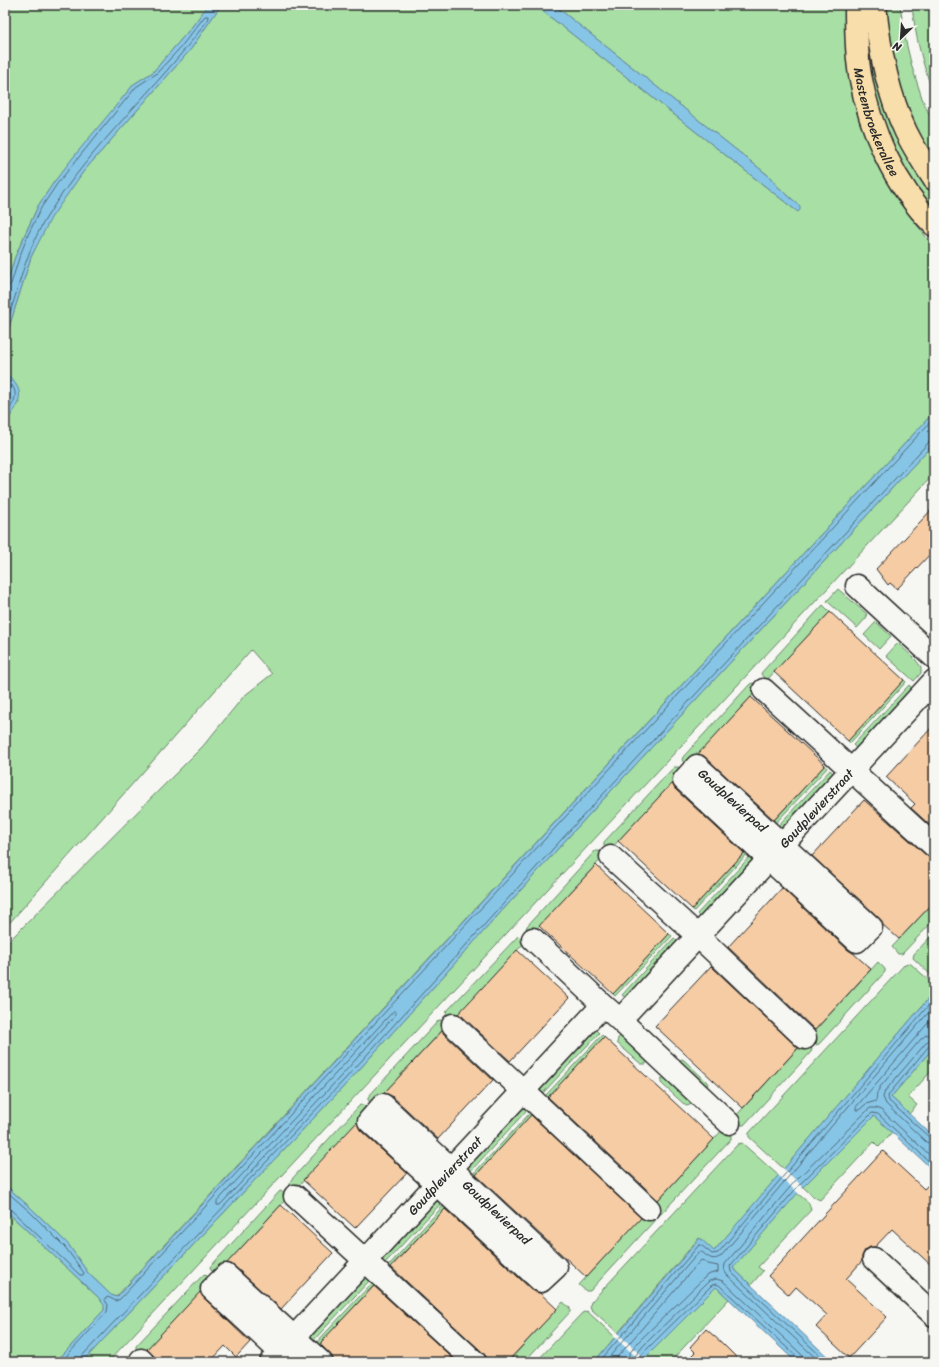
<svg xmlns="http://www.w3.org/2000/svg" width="939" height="1367" viewBox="0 0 939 1367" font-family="Sriracha,sans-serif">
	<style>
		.green { fill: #a7dfa4; stroke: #698568 }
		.water { fill: #87c5e7; stroke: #62879c }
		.pier { fill: #f6f6f2 }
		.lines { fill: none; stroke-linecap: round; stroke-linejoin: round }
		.shore { stroke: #506976; stroke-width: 1 }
		.building { fill: #f5cca4; stroke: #2b2b2b }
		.minor-casing { stroke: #2b2b2b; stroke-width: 25 }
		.major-casing { stroke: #2b2b2b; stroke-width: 25 }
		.minor { stroke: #f6f6f2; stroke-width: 22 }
		.major { stroke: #f8deab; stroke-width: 22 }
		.labels { text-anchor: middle; stroke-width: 3; stroke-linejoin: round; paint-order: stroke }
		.street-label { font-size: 13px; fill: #2b2b2b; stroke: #f6f6f2 }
	</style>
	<rect width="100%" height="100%" fill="#f6f6f2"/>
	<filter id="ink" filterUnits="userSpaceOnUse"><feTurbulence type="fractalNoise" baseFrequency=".025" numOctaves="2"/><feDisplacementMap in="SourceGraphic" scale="8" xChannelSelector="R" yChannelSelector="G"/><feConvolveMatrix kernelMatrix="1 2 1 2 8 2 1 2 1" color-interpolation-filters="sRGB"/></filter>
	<g filter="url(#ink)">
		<path class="green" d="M5,5H208L191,28L153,72L134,84L54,182L38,206L25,234L15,257L5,290Z
			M221,5H535L794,209L800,206L777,186L769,176L554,5H847L896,192L917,225L934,247V250L930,255L934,258V412L116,1297L111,1295L88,1273L68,1244L32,1209L5,1185V945L203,746L244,696L272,674L251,650L5,928V424L19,403L13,380L5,373V340L31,257L50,218L83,172L191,49Z
			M881,5H900L905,38L912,67L922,98L934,125V167L901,100Z
			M912,5H934V95C923,66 915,36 912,5Z
			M869,66L874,67L927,184L934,193V218L895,162L866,69Z
			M934,443V474L108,1362H82L348,1082L573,832Z
			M838,589L867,614L866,615L867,617L857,628L827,601Z
			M823,605L830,612L766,681L761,674L762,672Z
			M876,622L891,636L879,649L864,635Z
			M898,643L915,659L921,667V673L914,681L886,656Z
			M904,680L906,682L850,743L848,741Z
			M753,683L759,688L687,767L682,760L683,757L750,684Z
			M909,685L915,691L859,751L853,745Z
			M825,765L827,768L771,828L769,826Z
			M674,767H678L683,771L609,851L604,846V842Z
			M830,770L836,776L780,836L774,830Z
			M748,849L750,851L694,911L692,909Z
			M595,851H599L604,856L532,934L526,929L527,926Z
			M753,853L759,859L703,920L697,914Z
			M934,902V920L902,954H898L892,947Z
			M934,933V978L913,958L914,954Z
			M669,934L672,936L615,996L613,994Z
			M518,936L525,942L452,1021L447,1016L446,1012Z
			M674,938L680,943L628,1000L622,995Z
			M878,962L885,969V972L819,1044L816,1045L808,1038Z
			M908,963L911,964L934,985V992L784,1169L749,1137V1133L905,964Z
			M439,1020H441L447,1025L373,1105L368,1100V1097Z
			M593,1027L599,1033L543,1093L537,1088Z
			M602,1035L604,1037L548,1098L545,1096Z
			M622,1035L649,1060L646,1064H641L617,1043L618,1038Z
			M805,1041L812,1049L811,1052L744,1125H740L733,1119Z
			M934,1047V1068L908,1097L917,1105L909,1114L891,1097Z
			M682,1059L684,1060L706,1081L708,1084L706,1088L678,1061Z
			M665,1076L693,1101L690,1105L686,1106L661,1083V1080Z
			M360,1105H363L369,1110L296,1189L290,1183L291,1180Z
			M521,1105L527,1110L467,1175L462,1169Z
			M530,1113L532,1115L476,1175L474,1173Z
			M874,1116L892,1132L879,1147L874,1142L820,1200L814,1197L803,1187Z
			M724,1128L731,1134V1139L661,1214H658L651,1208Z
			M742,1143L779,1176L714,1251L699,1238L618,1333L591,1309L590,1305L591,1302L738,1144Z
			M280,1191L284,1192L289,1196L216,1275L211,1270L210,1267Z
			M797,1193L809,1203L811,1210L758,1267L763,1271L751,1285L733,1268Z
			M439,1194L445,1199L385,1263L380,1258Z
			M444,1205L447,1207L390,1267L388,1266Z
			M5,1210L98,1297L105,1305L104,1310L56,1362H5Z
			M647,1211L655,1218L654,1221L590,1291H586L579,1285Z
			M205,1274L211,1280L142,1355L136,1349V1346L203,1275Z
			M364,1275L370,1280L310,1344L304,1339Z
			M372,1283L375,1284L319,1345L316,1343Z
			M716,1287L729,1299L670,1362H649L645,1358L649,1353Z
			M563,1302L570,1308V1312L524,1362H508Z
			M587,1311L615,1337L594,1362H536L582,1313Z"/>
		<path class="water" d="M208,5H221L191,49L83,172L51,218L31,257L5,340V290L15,257L38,206L54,182L75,155L134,84L153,72L191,28Z
			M535,5H554L769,176L777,186L800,206V210L798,212L794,209Z
			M5,373C29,393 19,402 5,424Z
			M934,412V443L573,832L348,1082L82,1362H56L104,1310V1305L98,1297L5,1210V1185L32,1209L68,1244L88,1273L111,1295L117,1297Z
			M934,992V1047L891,1097L934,1137V1171L874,1116L803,1187L733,1268L833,1362H796L716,1287L641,1362H594L700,1238L714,1251Z"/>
		<path class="pier" d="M783,1168L804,1188L799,1194L777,1174Z
			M616,1332L646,1359L643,1362H642L613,1336Z"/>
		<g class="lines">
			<path class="shore" d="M5,287H8L11,284L19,258L28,235L41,208L57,184L136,87L156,74L180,48L205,16H208V17L207,21C157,89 92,144 48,215C25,251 19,289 5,328
				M5,378C22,392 15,401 5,416
				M394,1011L396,1012V1014L341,1076L220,1205H217V1202Z
				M934,1016L856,1107V1110H859L866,1104L876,1101L877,1093L880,1087L921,1039L926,1035L934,1034
				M934,1040H930L926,1043L885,1091L883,1097L886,1104L926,1142L934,1144
				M934,1045L929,1046L889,1094L888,1097L889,1101L930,1138L934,1139
				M5,1190L30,1212L65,1247L84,1273L83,1275H80L9,1208L5,1207
				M61,1362L107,1312L108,1305L105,1300L106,1298L108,1297L116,1301L120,1299L934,418
				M79,1362L80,1358L345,1079L570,830L929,442L934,441
				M599,1362L699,1245H701L712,1254L718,1253L934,999
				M605,1362L699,1252H702C708,1257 713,1262 721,1256L934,1006
				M613,1362L700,1261L702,1260L708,1264L718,1266V1272L710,1274L705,1277L638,1342L629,1354L627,1362
				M633,1362L635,1356L643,1346L709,1281L716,1279L723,1281L801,1354L803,1357L804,1362
				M638,1362L639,1358L646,1350L712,1285L716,1284L719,1285L797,1357L799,1362
				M820,1362L727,1275L724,1270L725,1264L796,1180L870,1108H876L881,1110L934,1159
				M827,1362L731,1272L730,1266L800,1184L872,1113L878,1114L934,1166"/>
		</g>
		<path class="building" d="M934,507V550L897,589L890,583L888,585L876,569Z
			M830,612L904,680L848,741L774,672Z
			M751,697L825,765L774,820L705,757L698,754Z
			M934,725V829L911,808L915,804L886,777Z
			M672,783L675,789L744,853L692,909L618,841Z
			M864,800L926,855L934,858V902L899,939L883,925L879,918L812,856Z
			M596,865L669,934L613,994L539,926Z
			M782,888L848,950L853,953L871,969L815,1030L728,947Z
			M517,950L569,998L510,1061L462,1016L458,1014Z
			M711,966L798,1048L743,1108L655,1026Z
			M442,1031L444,1034L493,1080L438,1139L392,1096L384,1093Z
			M604,1037L714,1139L658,1200L548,1097Z
			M531,1115L641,1218L586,1277L476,1175Z
			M357,1122L360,1130L407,1173L355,1228L303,1180Z
			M883,1151L924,1189L934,1179V1268L892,1229L875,1247H870L865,1250L862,1256V1261L846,1279L887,1317L849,1358L816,1327L827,1315L796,1287L789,1295L768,1276Z
			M281,1205L333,1253L281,1309L234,1266L227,1263Z
			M445,1209L532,1290L540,1293L557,1309L507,1362H487V1358L483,1353L391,1267Z
			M374,1286L457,1362H333V1358L329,1353L321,1345V1342Z
			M200,1292L204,1298L250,1342L236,1357L225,1346L210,1362H160L147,1349Z
			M706,1329L722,1343L741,1362H685L695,1352L690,1347Z"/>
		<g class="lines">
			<g class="minor-casing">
				<g id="minor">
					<path d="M857,586L934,657"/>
					<path d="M764,690L934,846"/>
					<path d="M697,766L871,927L857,941L684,780Z"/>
					<path d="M611,857L698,936L805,1038"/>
					<path d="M533,939L603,1005"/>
					<path d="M620,1020L729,1123"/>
					<path d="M453,1025L649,1209"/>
					<path d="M383,1105L556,1267L541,1281L369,1121Z"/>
					<path d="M295,1196L475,1362"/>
					<path d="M874,1259L934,1315"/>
					<path d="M141,1360L143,1362"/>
					<path id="s1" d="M271,1362L603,1005L620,1020L934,681"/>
					<path d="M291,1362L212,1289L226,1275L321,1362"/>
				</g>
			</g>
			<g class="major-casing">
				<g id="major">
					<path id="s2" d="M856,5C856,28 856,52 860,75C870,130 894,185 934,225"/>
					<path d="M875,5C879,48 887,92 906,132C914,148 924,164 934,179"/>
				</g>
			</g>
			<use href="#minor" class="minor"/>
			<use href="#major" class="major"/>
		</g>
	</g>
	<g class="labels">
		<g class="street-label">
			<text dy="5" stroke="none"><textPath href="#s2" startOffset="120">Mastenbroekerallee</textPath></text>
			<text transform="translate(733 800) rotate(42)" y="5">Goudplevierpad</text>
			<text dy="5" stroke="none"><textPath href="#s1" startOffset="799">Goudplevierstraat</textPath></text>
			<text dy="5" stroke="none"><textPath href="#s1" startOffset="255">Goudplevierstraat</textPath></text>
			<text transform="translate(497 1212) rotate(43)" y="5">Goudplevierpad</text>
		</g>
	</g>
	<rect width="939" height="1367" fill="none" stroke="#f6f6f2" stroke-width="20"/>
	<rect x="10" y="10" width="919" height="1347" fill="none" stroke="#2b2b2b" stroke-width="1.5" filter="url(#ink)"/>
	<g transform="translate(901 38) rotate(205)" stroke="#f6f6f2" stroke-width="3" paint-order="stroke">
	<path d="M0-3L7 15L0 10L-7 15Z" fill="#2b2b2b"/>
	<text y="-6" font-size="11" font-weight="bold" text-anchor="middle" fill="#2b2b2b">N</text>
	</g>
</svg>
